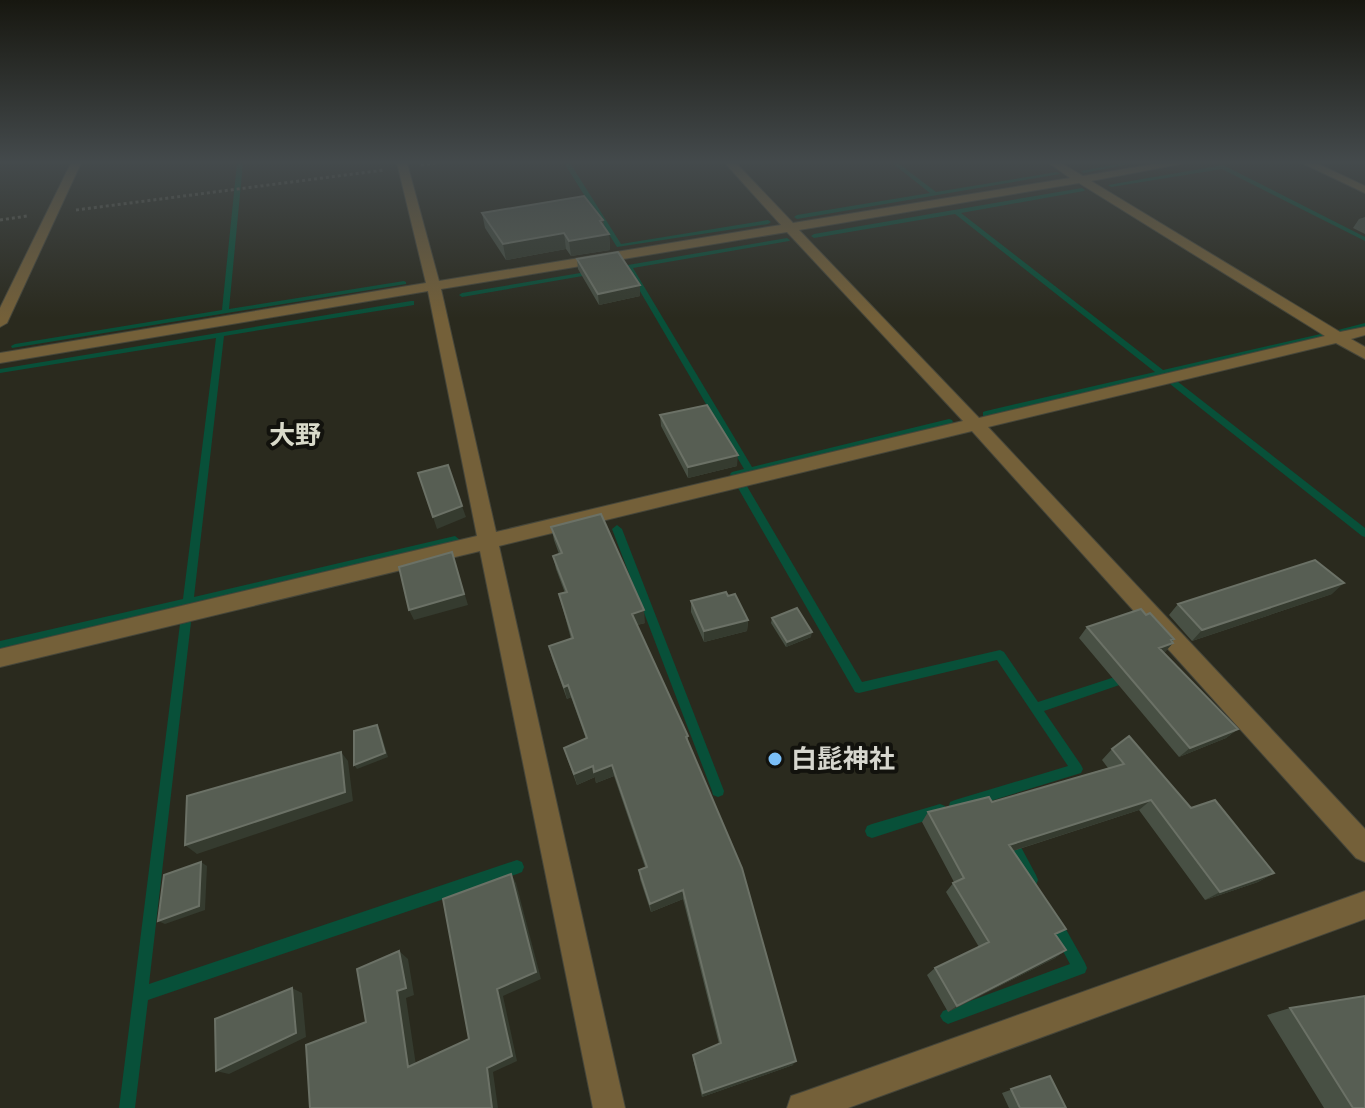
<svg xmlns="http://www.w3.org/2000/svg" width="1365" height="1108" viewBox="0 0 1365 1108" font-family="'Archivo Narrow','Noto Sans JP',sans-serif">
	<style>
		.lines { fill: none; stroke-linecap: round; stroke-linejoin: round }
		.stream { fill: #085039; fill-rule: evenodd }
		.minor-casing { stroke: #46463a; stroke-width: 2 }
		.path { stroke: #5e5e53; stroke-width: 3; stroke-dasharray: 3 3; stroke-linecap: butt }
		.minor { fill: #746039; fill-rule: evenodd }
		.wall { fill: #485044 }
		.shaded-wall { fill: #353b2f }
		.building { fill: #575e53; stroke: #6b7166; stroke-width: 2 }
		.poi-dot { fill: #7abff8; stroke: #12120d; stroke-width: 3 }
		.labels { text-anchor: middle; stroke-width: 8; stroke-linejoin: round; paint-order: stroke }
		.quarter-label { font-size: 26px; font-weight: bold; fill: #d9daca; stroke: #12120d }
		.near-poi-label { font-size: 26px; font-weight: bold; fill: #d6d6ce; stroke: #12120d; text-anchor: start }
	</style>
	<rect width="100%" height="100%" fill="#2a2a1e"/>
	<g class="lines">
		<path class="stream" d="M237,163H243L229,309L404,281L406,282V284L12,348L11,346L15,344L222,310Z
			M564,163H570L621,244L768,220L771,222L768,224L617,247Z
			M892,163H898L936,192L1057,172L1060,174L797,219L794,217L797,215L930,193Z
			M1123,163H1135L1084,173L1081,171Z
			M1223,165L1365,237V241L1222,169L1111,187L1108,185Z
			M1082,188L1085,190L1084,191L961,213L1163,370L1325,333V337L1168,374L1365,528V537L1362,536L1160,376L986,417L983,416V412L986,411L1155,372L955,214L814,238L811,236L814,234Z
			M787,238L790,240L789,241L633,268L752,467L949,419L952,420L953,422L949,425L741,476L862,682L1000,650L1004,652L1038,702L1127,673L1131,675L1133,678L1131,681L1044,711L1081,765L1083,769L1081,773L955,812L950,810L949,806L950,802L955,800L1068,766L997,660L859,693L855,692L730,474L732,472L744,469L627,269L616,271L613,269L616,267Z
			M592,271L594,272V274L462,297L459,295L462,293Z
			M411,301H414V305L224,336L194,597L455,536L460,540L455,544L193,605L149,984L517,860L522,862L524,867L522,872L517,874L148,1000L135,1108H119L182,608L0,651V641L183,599L216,338L0,373V369Z
			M1365,323V327L1342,332L1338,330Z
			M617,525L622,529L724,791L723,795L718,797L713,795L712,791L612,529Z
			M940,804L945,806L946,810L945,814L940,816L872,838L867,836L865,831L867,826L872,824Z
			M1010,834L1015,836L1036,875L1038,880L1036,885L1031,887L1026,885L1005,846L1003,841L1005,836Z
			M1054,915L1059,917L1085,963L1087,968L1085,973L948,1024L943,1021L940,1016L943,1011L1070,964L1047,922L1049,917Z"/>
		<g class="minor-casing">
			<path id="minor" d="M71,163H81L7,323L0,327V308Z
				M397,163H407L439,281L781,225L725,163H736L793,223L1070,178L1049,163H1061L1083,176L1161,163H1185L1091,181L1340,332L1365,327V335L1351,339L1365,347V359L1336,343L988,427L1365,829V862L1356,858L972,431L499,546L625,1108H593L480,551L0,667V649L477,536L428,291L0,363V353L426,283ZM1079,183L1325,336L979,418L799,230ZM787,232L963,421L496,532L441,289Z
				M1302,163H1316L1365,186V193Z
				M1365,891V919L848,1108H787L791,1096L803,1092Z"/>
		</g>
		<path class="path" d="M421,165L436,163
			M76,210L384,170
			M0,220L27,216"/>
		<use href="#minor" class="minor"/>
	</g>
	<path class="wall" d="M482,213L603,220L604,227L609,234L610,250L571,256L566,249L506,260L485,228Z
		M1365,217V234L1353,228L1359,219Z
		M577,259L640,296L599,305L578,269Z
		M660,415L737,466L688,478L661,426Z
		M551,527L645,623L637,625L688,736V742L793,1065L702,1097L693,1059V1055L719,1044L683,899L651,912L640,879L639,870L645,867L614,776L596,783L595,777L577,785L567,758L564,748L586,739L571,697L567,699L552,658L549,646L571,639L559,594L565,593L556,569L553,556L559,554L554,540Z
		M1332,594L1192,641L1169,615L1178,604Z
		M691,601L748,620L747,631L704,642L691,612Z
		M772,618L811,637L786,647L771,623Z
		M1087,627L1174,639L1172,642L1173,643L1164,653L1238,729L1226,738L1179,757L1079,638Z
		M1112,749L1274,873L1258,882L1205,900L1139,810L1013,851L1056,936L1066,950L1055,958L948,1012L927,975L935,968L979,947L946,892L954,882L922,822L928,812L992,802L1108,768L1102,760Z
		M1290,1008L1365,1108H1324L1267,1015Z
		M1050,1076L1066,1108H1009L1002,1093Z"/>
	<path class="shaded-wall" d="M603,220L605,235L609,234L610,250L571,256L569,241L600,221Z
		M564,233L566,249L506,260L503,244Z
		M640,285V296L599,305L598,294Z
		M738,455L737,466L688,478V467Z
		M462,506L466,517L437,529L433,517Z
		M452,552L468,605L414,620L409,610Z
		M1344,583L1332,594L1192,641L1202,630Z
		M644,610L645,623L633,626L632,614Z
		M748,620L747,631L704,642V631Z
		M812,632L811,637L786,647L787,642Z
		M1174,639L1170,644L1173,643L1164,653L1159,648Z
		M568,685L571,697L567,699L564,687Z
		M377,725L380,730L388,757L357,769L354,765Z
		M1238,729L1226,738L1179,757L1190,748Z
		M341,752L348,761L353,801L197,854L185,845Z
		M612,765L614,776L596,783L594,772Z
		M593,766L595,777L577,785L574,774Z
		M1151,800L1139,810L1000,855L1009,845Z
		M201,862L207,866L205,910L165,924L158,921Z
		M1274,873L1258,882L1205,900L1220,892Z
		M511,874L516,883L541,979L503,996L517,1061L493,1072L498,1108H492L487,1068Z
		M683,890V899L651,912L650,904Z
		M1066,950L1055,958L948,1012L957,1006Z
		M399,951L408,959L414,995L406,998L417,1072L408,1067L397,991Z
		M292,988L302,993L306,1037L229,1074L216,1071Z
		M796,1061L793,1065L702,1097L703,1093Z"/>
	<path class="building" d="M584,196L603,220L600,221L609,234L569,241L564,233L503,244L482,213Z
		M618,252L640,285L598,294L577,259Z
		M707,405L738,455L688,467L660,415Z
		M448,465L462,506L433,517L418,473Z
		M601,514L644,610L632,614L688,736L686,737L742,868L796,1061L703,1093L693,1055L721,1043L683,890L650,904L639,870L647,867L612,765L594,772L593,766L574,774L564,748L587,738L568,685L564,687L549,646L573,638L559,594L567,592L553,556L562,553L551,527Z
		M452,552L464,594L409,610L399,567Z
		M1315,560L1344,583L1202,630L1178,604Z
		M726,592L728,596L735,594L748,620L704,631L691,601Z
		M797,608L812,632L787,642L772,618Z
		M1141,609L1146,615L1150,613L1174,639L1171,640L1173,643L1159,648L1238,729L1190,748L1087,627Z
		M377,725L385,753L354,765V731Z
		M1129,736L1191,808L1215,800L1274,873L1220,892L1151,800L1009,845L1066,929L1055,934L1066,950L957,1006L935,968L989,942L953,883L964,878L928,812L989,797L992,802L1124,764L1112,749Z
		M341,752L345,792L185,845L187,796Z
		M201,862L199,906L158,921L164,875Z
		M511,874L536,972L497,989L512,1056L487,1068L492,1108H310L306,1045L366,1022L357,969L399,951L406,988L397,991L408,1067L469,1039L443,899Z
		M292,988L296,1033L216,1071L215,1019Z
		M1365,996V1108H1353L1290,1008Z
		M1050,1076L1066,1108H1020L1011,1089Z"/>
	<linearGradient id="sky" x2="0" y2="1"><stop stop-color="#171710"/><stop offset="0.51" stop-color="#444a4c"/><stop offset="1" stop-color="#444a4c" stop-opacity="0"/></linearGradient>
	<rect width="1365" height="318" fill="url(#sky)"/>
	<circle class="poi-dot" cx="775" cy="759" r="8"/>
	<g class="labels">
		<g class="quarter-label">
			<text x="295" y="444">大野</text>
		</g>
		<g class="near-poi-label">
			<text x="791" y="768">白髭神社</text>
		</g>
	</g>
</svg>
